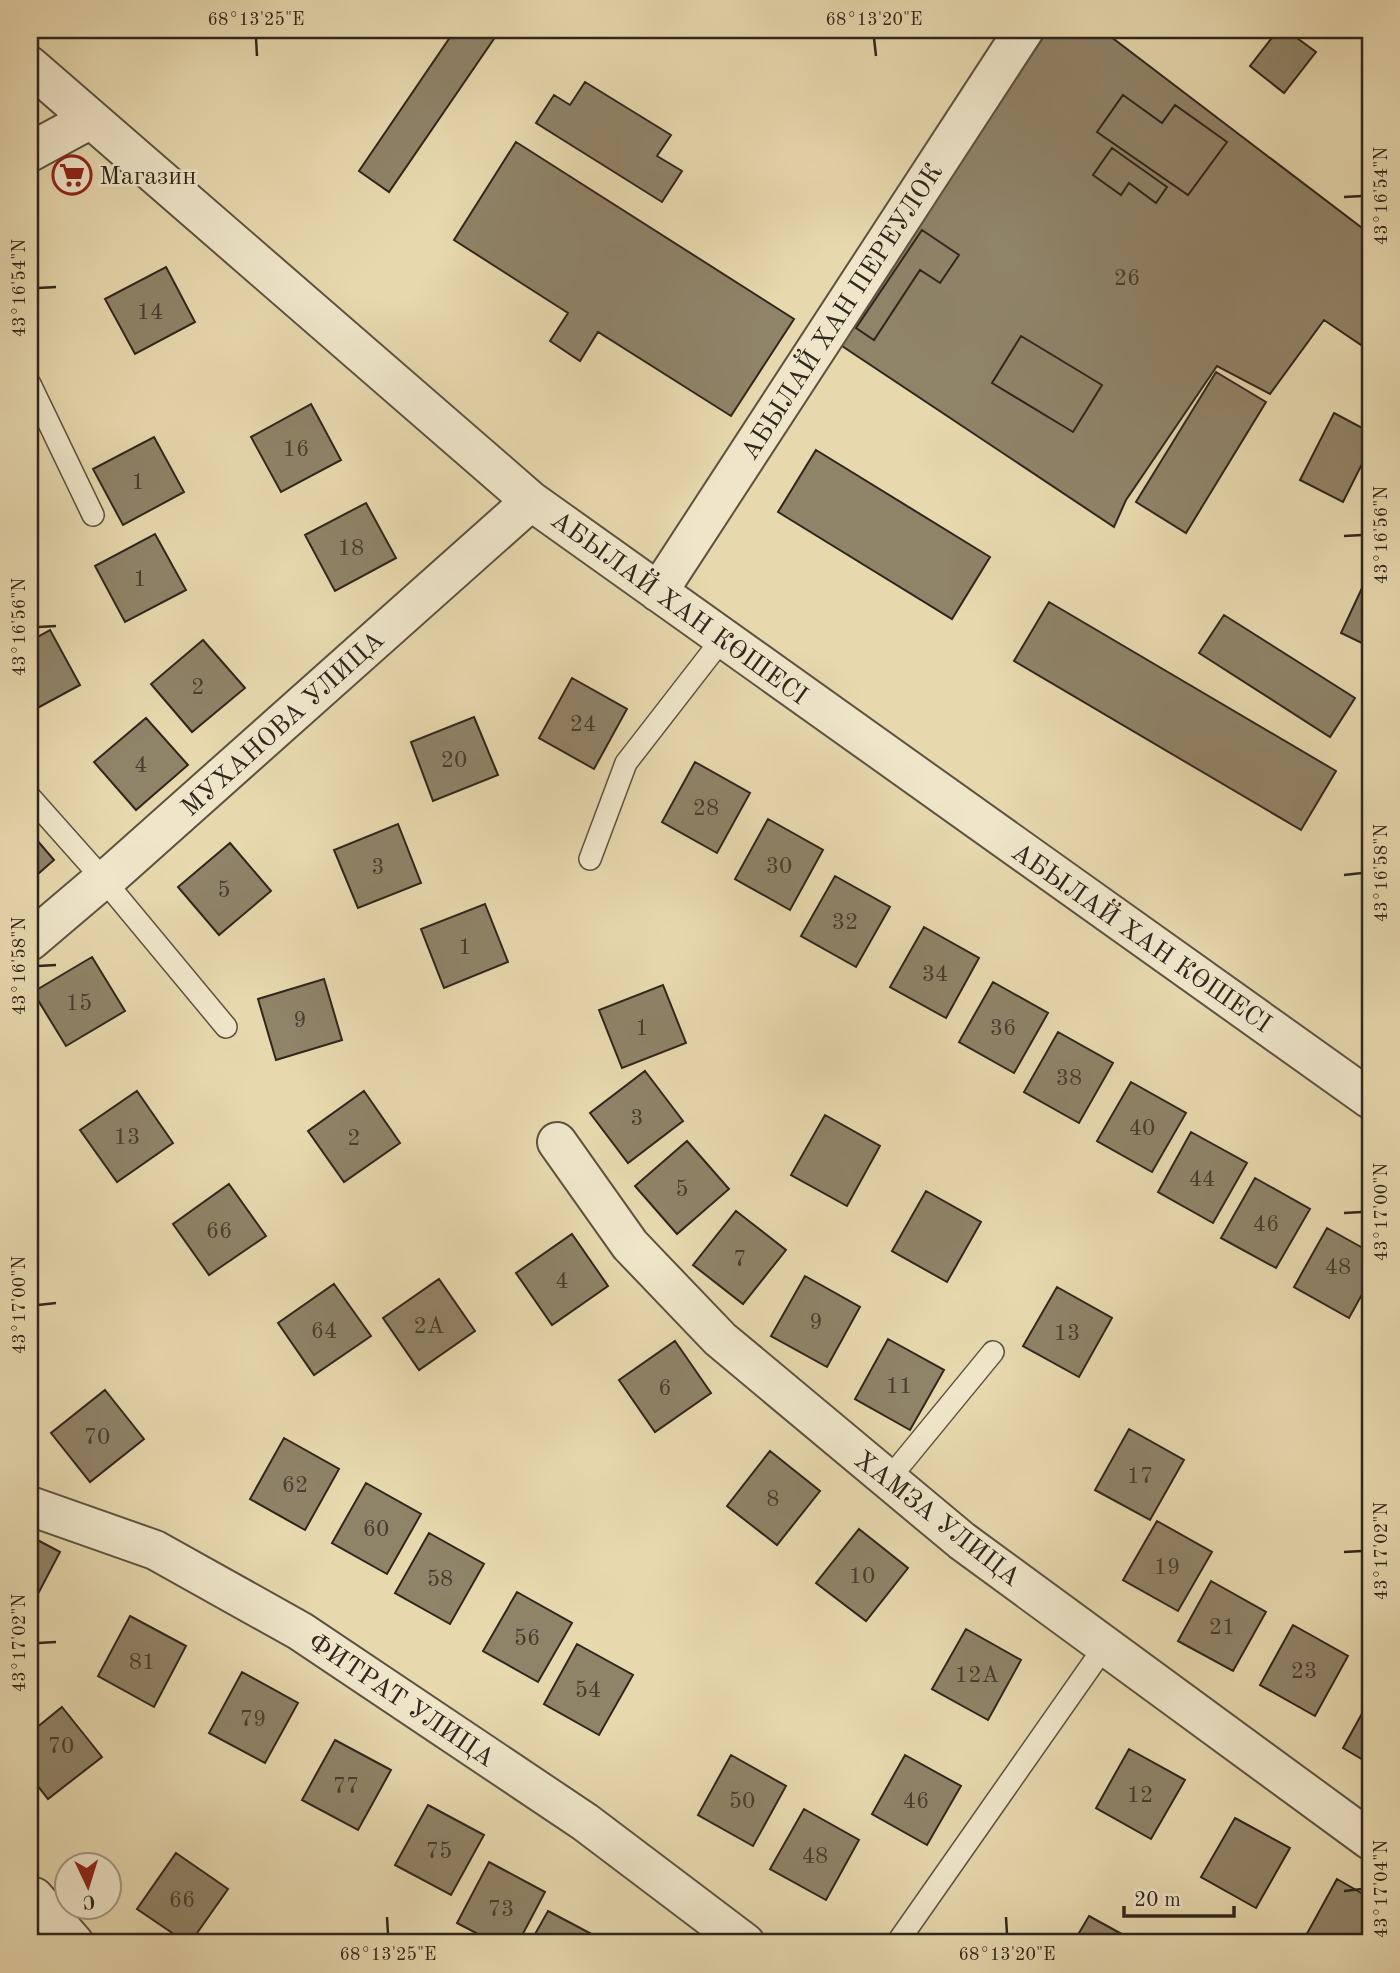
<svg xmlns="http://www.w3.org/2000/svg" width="1400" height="1973" viewBox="0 0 1400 1973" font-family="'Old Standard TT',serif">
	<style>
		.building { fill: #8f8368; stroke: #2f261c; stroke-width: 2 }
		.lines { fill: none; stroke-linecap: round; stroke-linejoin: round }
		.service-casing { stroke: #5d5240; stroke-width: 24 }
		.minor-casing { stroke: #5d5240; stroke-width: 42 }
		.service { stroke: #efe6ca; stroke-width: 21 }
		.minor { stroke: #efe6ca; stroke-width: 38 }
		.ticks { fill: none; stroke: #2f261c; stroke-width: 2.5 }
		.labels { text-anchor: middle; stroke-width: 5; stroke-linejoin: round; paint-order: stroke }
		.number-label { font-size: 23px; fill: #473d2f }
		.poi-label { font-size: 26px; fill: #2f261c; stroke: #efe6ca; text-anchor: start }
		.street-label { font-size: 26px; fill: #2f261c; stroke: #efe6ca }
		.neatline { fill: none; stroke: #2f261c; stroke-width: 2.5 }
		.ticks-label { font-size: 18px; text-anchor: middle; fill: #2f261c }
	</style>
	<rect width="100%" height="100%" fill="#e7d8ae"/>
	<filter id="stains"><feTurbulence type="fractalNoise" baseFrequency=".00286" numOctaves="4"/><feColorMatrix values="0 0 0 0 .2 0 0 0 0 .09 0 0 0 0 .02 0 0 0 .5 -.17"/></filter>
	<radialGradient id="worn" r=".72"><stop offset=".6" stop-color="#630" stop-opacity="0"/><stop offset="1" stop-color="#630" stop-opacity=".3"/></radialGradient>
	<path class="building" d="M455,30H500L389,192L359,171Z
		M1048,30H1102L1370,234V351L1324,320L1270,394L1217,366L1126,500L1114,527L839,344Z
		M1278,30H1286L1316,52L1284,93L1250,66Z
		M585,82L671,135L657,156L682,171L662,202L536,123L554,95L570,105Z
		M1123,95L1162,123L1175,105L1227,142L1188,195L1097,132Z
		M516,142L794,319L731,416L598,332L580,361L550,341L568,313L454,240Z
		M1112,148L1167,187L1156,203L1129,183L1121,195L1093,175Z
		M922,230L959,255L940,283L920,270L874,340L856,328Z
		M166,267L195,322L135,354L105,299Z
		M1021,336L1102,385L1073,432L992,383Z
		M1216,372L1266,402L1186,533L1136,502Z
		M311,404L341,460L281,492L251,437Z
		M1334,413L1370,432V448L1343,502L1300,480Z
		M154,437L184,492L123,525L93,469Z
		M816,450L990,557L952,619L778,512Z
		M366,503L396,558L335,591L305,535Z
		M155,534L186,590L125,622L95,566Z
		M1370,571V647L1341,633Z
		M1049,602L1336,771L1301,830L1014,661Z
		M1224,615L1355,698L1330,737L1199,653Z
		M50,630L80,685L30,712V641Z
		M203,640L245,688L192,732L151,684Z
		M572,678L627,709L594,769L539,738Z
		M474,717L498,775L433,801L411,742Z
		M146,718L188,765L136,810L94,762Z
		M695,762L750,793L717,853L662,822Z
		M768,819L823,850L790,910L735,879Z
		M398,824L421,883L358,908L334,850Z
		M30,832L54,860L30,881Z
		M230,843L271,891L219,935L178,887Z
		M835,876L890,907L856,967L801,936Z
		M485,904L508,962L444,988L421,929Z
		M924,927L979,958L946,1018L890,987Z
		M92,957L125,1011L66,1046L33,992Z
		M324,979L342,1040L276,1060L258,999Z
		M993,982L1048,1013L1014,1073L959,1042Z
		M663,985L686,1043L622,1068L599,1010Z
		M1058,1032L1113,1063L1079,1123L1024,1092Z
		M645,1071L683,1121L628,1163L590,1113Z
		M1131,1082L1186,1113L1152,1172L1097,1141Z
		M137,1091L173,1143L117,1182L80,1130Z
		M364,1091L400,1143L344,1182L308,1131Z
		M825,1115L880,1146L847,1206L791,1175Z
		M1191,1132L1247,1163L1213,1223L1158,1192Z
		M687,1141L729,1189L677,1234L635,1186Z
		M1255,1178L1310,1209L1276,1268L1221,1238Z
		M229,1184L266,1236L209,1275L173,1224Z
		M926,1191L981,1222L947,1282L892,1251Z
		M736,1211L786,1250L743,1304L693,1265Z
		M1327,1228L1370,1252V1280L1349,1318L1294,1287Z
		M572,1234L608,1286L552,1325L516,1273Z
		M805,1276L860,1307L827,1367L771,1336Z
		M439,1279L475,1331L419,1370L383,1318Z
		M334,1284L371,1336L314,1375L278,1323Z
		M1057,1287L1112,1318L1079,1377L1023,1346Z
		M1370,1333V1351L1362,1347Z
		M888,1339L944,1370L910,1430L855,1399Z
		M675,1341L711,1393L655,1432L619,1380Z
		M105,1390L144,1439L90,1482L51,1433Z
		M1129,1429L1184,1460L1150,1520L1095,1490Z
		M284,1438L339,1469L305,1530L250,1499Z
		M770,1451L820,1491L777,1545L727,1506Z
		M366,1483L421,1514L387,1574L332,1543Z
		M1157,1521L1212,1552L1178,1611L1123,1580Z
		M859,1529L908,1568L866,1621L816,1583Z
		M429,1533L484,1564L450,1624L395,1593Z
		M30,1536L60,1552L30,1609Z
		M1211,1581L1266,1612L1233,1671L1178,1641Z
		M517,1592L572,1623L538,1682L483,1651Z
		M130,1616L186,1646L154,1707L98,1676Z
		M1293,1625L1348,1656L1315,1716L1260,1685Z
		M966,1629L1021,1660L988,1720L932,1689Z
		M577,1644L633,1675L599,1735L544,1704Z
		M242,1672L298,1703L265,1763L209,1733Z
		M1370,1699V1764L1343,1748Z
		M62,1707L102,1757L48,1799L30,1776V1733Z
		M335,1740L391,1770L358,1830L302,1800Z
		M1129,1749L1185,1780L1151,1839L1096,1808Z
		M731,1755L786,1786L753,1846L698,1815Z
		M905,1755L961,1786L927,1845L872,1814Z
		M428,1805L484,1835L451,1895L395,1865Z
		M804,1809L859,1840L826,1900L770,1869Z
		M1235,1818L1290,1848L1256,1908L1201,1877Z
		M176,1853L228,1889L190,1943H187L137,1909Z
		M489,1862L545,1892L518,1943H495L457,1923Z
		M1337,1879L1370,1898V1943H1311L1304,1939Z
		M548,1911L603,1940L602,1943H530Z
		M1089,1916L1138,1943H1073Z
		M963,1934L980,1943H958Z"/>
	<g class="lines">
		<g class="service-casing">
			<path id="service" d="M30,384L93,515
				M30,797L103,879L226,1027
				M590,859L626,763L723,638
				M888,1480L993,1352
				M897,1943L1105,1646"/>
		</g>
		<g class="minor-casing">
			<path id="minor" d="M30,66L531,501L1370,1099
				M30,152L91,119
				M658,592L1024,30
				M30,941L103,879L108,878L531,501
				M557,1142L630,1245L720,1339L962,1541L1370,1840
				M30,1506L155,1550L300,1631L585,1822L745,1943
				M30,1896L34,1897L74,1943"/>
		</g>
		<use href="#service" class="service"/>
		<use href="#minor" class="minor"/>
	</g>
	<path class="ticks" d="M256,38L257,56M874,38L876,56M1344,197L1362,196M38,288L56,287M1344,536L1362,535M38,627L56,626M1344,875L1362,873M38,966L56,965M1344,1213L1362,1212M38,1305L56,1303M1344,1552L1362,1551M38,1643L56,1642M1344,1891L1362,1889M387,1917L388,1934M1006,1917L1007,1934"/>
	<defs>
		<g id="supermarket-ring" transform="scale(2.0125)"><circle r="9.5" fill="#efe6ca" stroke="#8f2418" stroke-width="1.5"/><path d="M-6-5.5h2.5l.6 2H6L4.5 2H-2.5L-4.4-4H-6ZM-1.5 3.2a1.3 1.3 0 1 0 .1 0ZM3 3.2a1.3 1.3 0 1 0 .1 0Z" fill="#8f2418"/></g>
	</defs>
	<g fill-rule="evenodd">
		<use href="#supermarket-ring" x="72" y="175"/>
	</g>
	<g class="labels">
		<g class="number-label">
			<text x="1127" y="285">26</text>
			<text x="150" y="319">14</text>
			<text x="296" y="456">16</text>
			<text x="138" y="489">1</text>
			<text x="351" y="555">18</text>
			<text x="140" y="586">1</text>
			<text x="198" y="694">2</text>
			<text x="583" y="731">24</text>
			<text x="454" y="767">20</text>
			<text x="141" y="772">4</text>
			<text x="706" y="815">28</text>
			<text x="779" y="873">30</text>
			<text x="378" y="874">3</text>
			<text x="224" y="897">5</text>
			<text x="845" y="929">32</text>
			<text x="465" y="954">1</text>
			<text x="935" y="981">34</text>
			<text x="79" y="1010">15</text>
			<text x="300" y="1027">9</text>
			<text x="642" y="1035">1</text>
			<text x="1003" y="1035">36</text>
			<text x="1069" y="1085">38</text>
			<text x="637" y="1125">3</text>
			<text x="1142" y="1135">40</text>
			<text x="127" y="1144">13</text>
			<text x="354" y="1145">2</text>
			<text x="1202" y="1186">44</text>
			<text x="682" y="1196">5</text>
			<text x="1266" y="1231">46</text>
			<text x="219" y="1238">66</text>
			<text x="740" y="1266">7</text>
			<text x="1338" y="1274">48</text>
			<text x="562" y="1288">4</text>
			<text x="816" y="1329">9</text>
			<text x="429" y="1333">2А</text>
			<text x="324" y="1338">64</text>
			<text x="1067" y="1340">13</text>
			<text x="899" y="1393">11</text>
			<text x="665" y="1395">6</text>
			<text x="97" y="1444">70</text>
			<text x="1140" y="1483">17</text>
			<text x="295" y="1492">62</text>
			<text x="773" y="1506">8</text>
			<text x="376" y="1536">60</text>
			<text x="1167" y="1574">19</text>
			<text x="862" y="1583">10</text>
			<text x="440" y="1586">58</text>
			<text x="1222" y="1634">21</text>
			<text x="527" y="1645">56</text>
			<text x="142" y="1669">81</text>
			<text x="1304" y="1678">23</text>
			<text x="977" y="1682">12А</text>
			<text x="588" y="1697">54</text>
			<text x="253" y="1726">79</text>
			<text x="61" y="1753">70</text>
			<text x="346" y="1793">77</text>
			<text x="1140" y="1802">12</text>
			<text x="742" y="1808">50</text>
			<text x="916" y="1808">46</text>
			<text x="439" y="1858">75</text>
			<text x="815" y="1863">48</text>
			<text x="182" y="1907">66</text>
			<text x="501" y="1916">73</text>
		</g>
		<g class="poi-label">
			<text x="99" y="184">Магазин</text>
		</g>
		<g class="street-label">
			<text transform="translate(841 311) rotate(-57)" y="9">АБЫЛАЙ ХАН ПЕРЕУЛОК</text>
			<text transform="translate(680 607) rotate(36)" y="9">АБЫЛАЙ ХАН КӨШЕСІ</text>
			<text transform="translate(282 723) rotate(-42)" y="9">МУХАНОВА УЛИЦА</text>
			<text transform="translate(1142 937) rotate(35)" y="9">АБЫЛАЙ ХАН КӨШЕСІ</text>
			<text transform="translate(938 1518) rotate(38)" y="9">ХАМЗА УЛИЦА</text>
			<text transform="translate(402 1699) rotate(34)" y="9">ФИТРАТ УЛИЦА</text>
		</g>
	</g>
	<rect width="1400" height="1973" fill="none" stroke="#e7d8ae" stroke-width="77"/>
	<g transform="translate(88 1886) rotate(176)"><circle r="33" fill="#efe6ca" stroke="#a29984" stroke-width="2"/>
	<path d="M0-5L12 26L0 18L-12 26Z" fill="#8f2418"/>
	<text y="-10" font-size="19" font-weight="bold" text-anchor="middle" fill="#2f261c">С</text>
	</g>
	<path d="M1124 1906v10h110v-10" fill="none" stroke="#2f261c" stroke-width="3.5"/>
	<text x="1134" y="1906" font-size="21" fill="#2f261c" stroke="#efe6ca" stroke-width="5" paint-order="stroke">20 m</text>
	<rect x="38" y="38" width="1324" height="1896" class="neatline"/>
	<g class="ticks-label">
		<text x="256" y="25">68°13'25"E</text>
		<text x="874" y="25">68°13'20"E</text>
		<text transform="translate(1381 196) rotate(-90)" y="6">43°16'54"N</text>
		<text transform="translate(19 288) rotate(-90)" y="6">43°16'54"N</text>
		<text transform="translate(1381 535) rotate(-90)" y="6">43°16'56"N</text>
		<text transform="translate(19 627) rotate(-90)" y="6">43°16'56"N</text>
		<text transform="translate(1381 873) rotate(-90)" y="6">43°16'58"N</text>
		<text transform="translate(19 966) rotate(-90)" y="6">43°16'58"N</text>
		<text transform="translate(1381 1212) rotate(-90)" y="6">43°17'00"N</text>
		<text transform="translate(19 1305) rotate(-90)" y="6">43°17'00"N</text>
		<text transform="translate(1381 1551) rotate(-90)" y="6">43°17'02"N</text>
		<text transform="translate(19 1643) rotate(-90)" y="6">43°17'02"N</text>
		<text transform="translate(1381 1889) rotate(-90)" y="6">43°17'04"N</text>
		<text x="388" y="1960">68°13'25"E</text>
		<text x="1007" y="1960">68°13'20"E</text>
	</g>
	<rect width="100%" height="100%" filter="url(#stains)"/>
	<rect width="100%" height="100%" fill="url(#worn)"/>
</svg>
